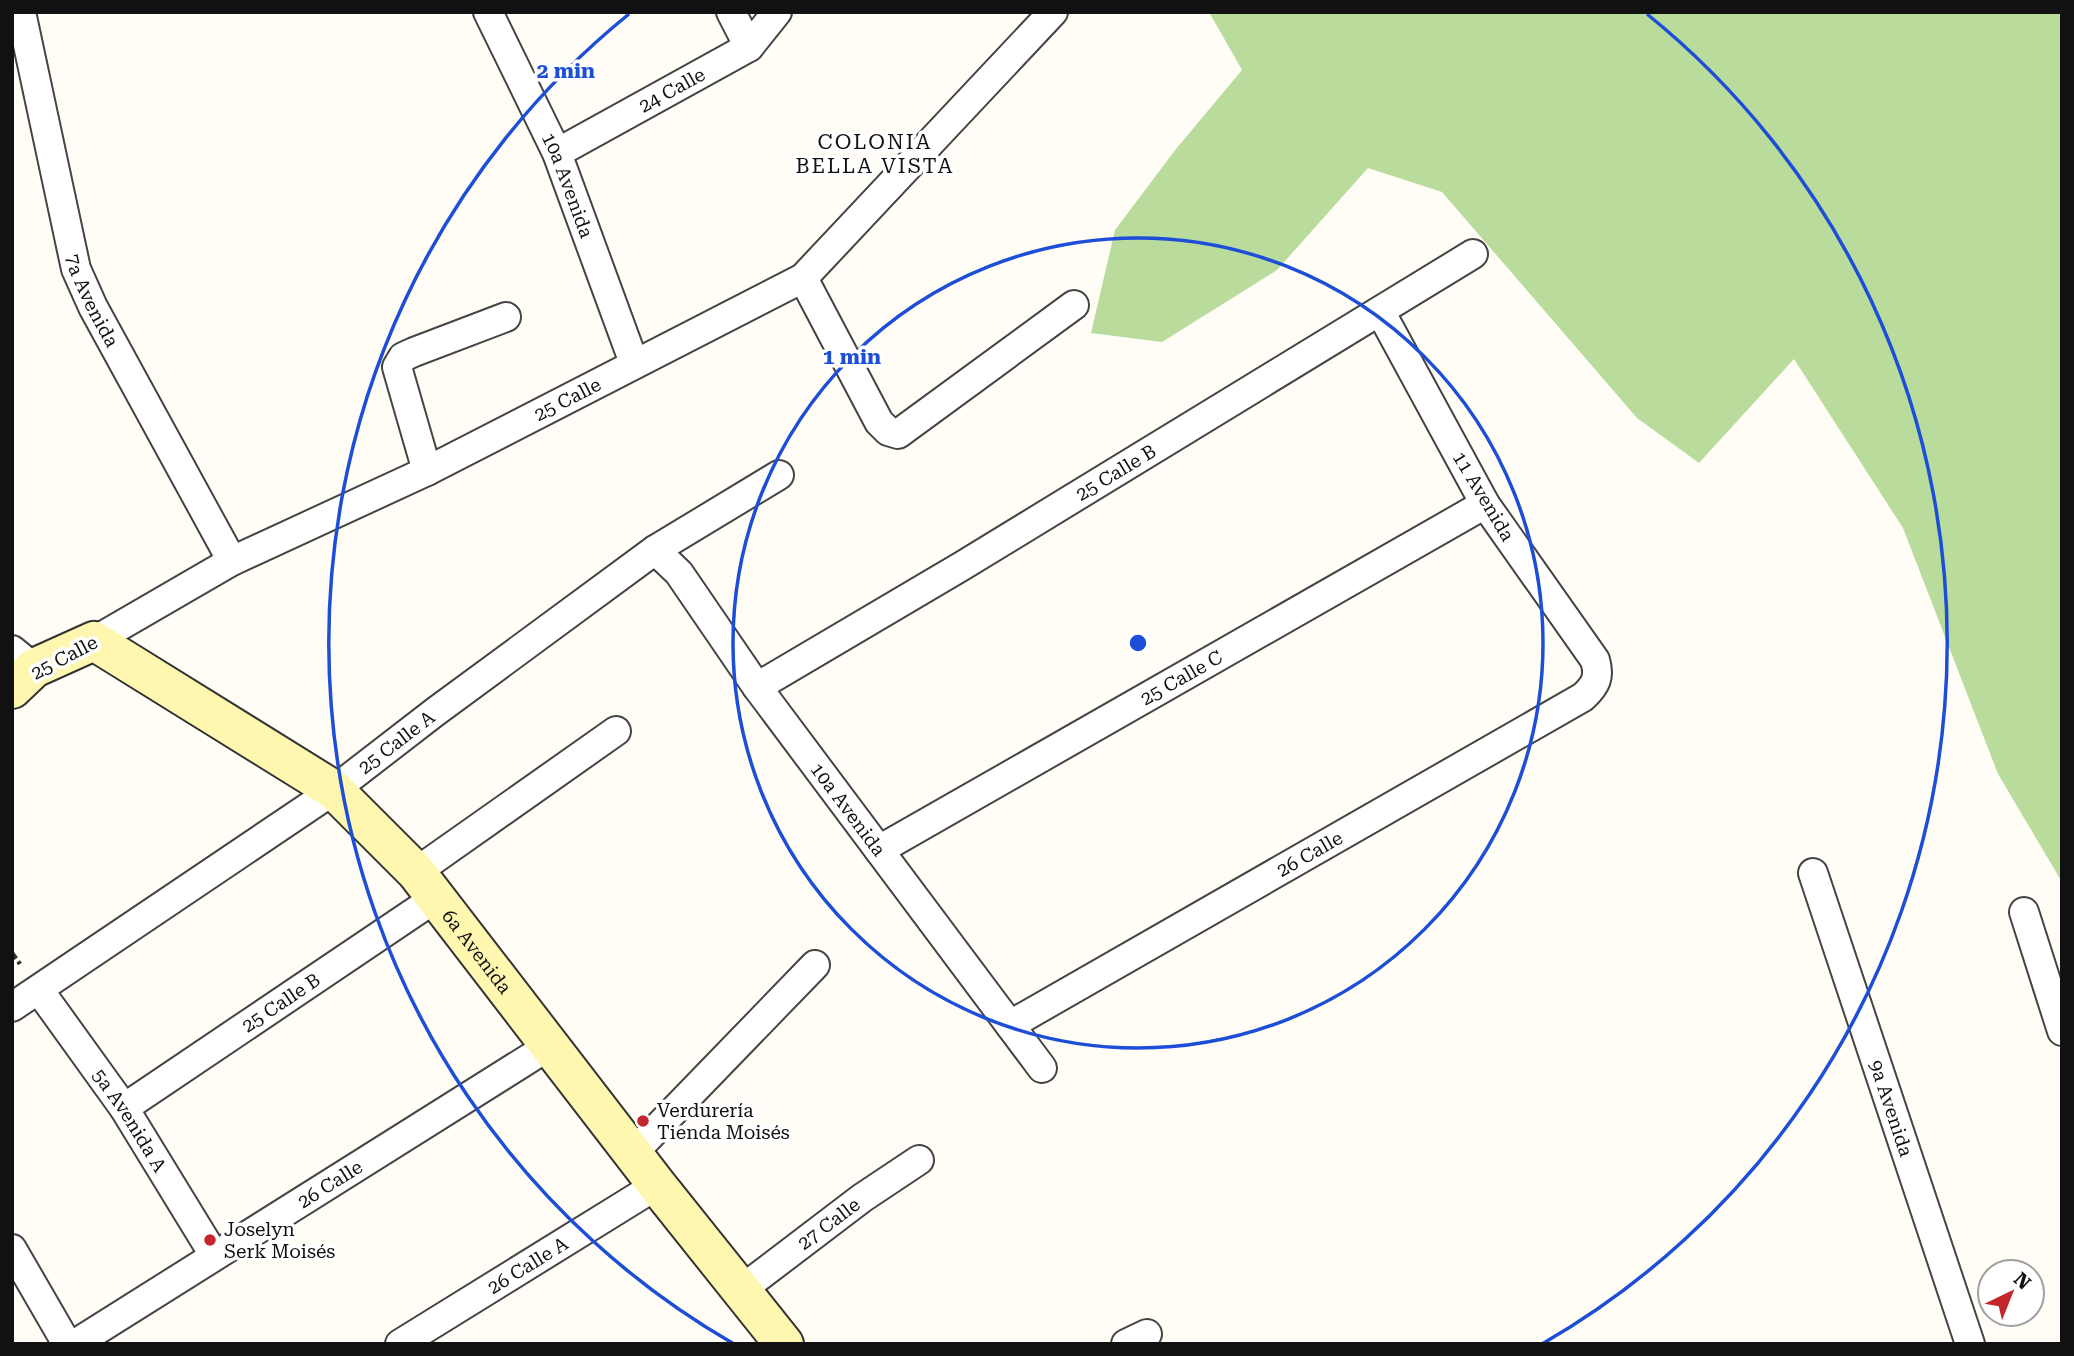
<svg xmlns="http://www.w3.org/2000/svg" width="2074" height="1356" viewBox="0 0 2074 1356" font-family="'Roboto Serif',serif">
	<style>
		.forest { fill: #b9dc9c }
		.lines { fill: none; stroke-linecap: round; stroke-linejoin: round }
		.street-casing { stroke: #444; stroke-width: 32 }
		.secondary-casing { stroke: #333; stroke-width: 42 }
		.path { stroke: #333; stroke-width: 4.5; stroke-dasharray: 7 3.5; stroke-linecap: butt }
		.street { stroke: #fff; stroke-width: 28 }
		.secondary { stroke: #fff6b0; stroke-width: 38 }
		.ring { fill: none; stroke: #1d4ed8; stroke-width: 3.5 }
		.poi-dot { fill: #c4262e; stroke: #fff; stroke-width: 2.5 }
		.labels { text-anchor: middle; stroke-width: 7; stroke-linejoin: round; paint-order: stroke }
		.street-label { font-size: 19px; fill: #111; stroke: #fff }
		.poi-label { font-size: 19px; fill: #111; stroke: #fff; text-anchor: start }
		.neighbourhood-label { font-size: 21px; letter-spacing: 2px; fill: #111; stroke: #fff }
		.centre { fill: #1d4ed8; stroke: #fff; stroke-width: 3.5 }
		.ring-label { font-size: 21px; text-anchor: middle; font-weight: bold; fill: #1d4ed8; stroke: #fff; stroke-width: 7; stroke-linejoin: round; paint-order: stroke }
	</style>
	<rect width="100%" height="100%" fill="#fffdf5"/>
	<path class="forest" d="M1209,12H2062V882L1998,774L1903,528L1794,359L1699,463L1637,418L1442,192L1368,168L1277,270L1162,342L1091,333L1115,230L1176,149L1242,70Z"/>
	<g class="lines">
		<g class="street-casing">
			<g id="street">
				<path id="s1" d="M21,12L76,269L93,307L232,561"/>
				<path id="s2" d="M488,12L557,153L634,363"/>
				<path d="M731,12L749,47"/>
				<path id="s3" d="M557,153L749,47L777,12"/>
				<path d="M803,278L879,422L888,431L898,434L1074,305"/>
				<path d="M427,471L397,367L403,357L414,352L506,317"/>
				<path id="s4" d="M655,550L679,573L757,687L1042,1068"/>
				<path id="s5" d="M94,641L232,561L427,471L803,278L1053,12"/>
				<path d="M12,650L34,668"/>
				<path id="s6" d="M757,687L962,566L1473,254"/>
				<path id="s7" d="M879,850L1485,504"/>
				<path d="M416,872L616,731"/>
				<path id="s8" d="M1813,873L1970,1344"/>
				<path d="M2024,912L2062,1031"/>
				<path id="s9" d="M39,990L124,1108L214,1255"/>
				<path id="s10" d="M12,1007L334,790L435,712L655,550L779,475"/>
				<path id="s11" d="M1010,1025L1583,697C1596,685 1600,677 1595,660L1485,504L1380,311"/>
				<path id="s12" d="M124,1108L437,897"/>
				<path d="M633,1153L815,965"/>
				<path d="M12,1249L67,1344"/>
				<path id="s13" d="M741,1290L862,1198L919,1160"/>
				<path id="s14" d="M75,1344L549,1046"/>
				<path id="s15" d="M400,1344L657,1185"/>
				<path d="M1126,1344L1147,1334"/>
			</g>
		</g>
		<g class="secondary-casing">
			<g id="secondary">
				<path id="s16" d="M12,689L34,668L94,641L334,790L416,872L657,1185L784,1344"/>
			</g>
		</g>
		<path class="path" d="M12,953L20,964"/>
		<use href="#street" class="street"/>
		<use href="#secondary" class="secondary"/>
	</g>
	<g class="ring">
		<circle cx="1138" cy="643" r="405"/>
		<path d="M734 1344A809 809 0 0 1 629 14M1647 14A809 809 0 0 1 1542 1344"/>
	</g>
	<g class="poi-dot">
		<circle cx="643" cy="1121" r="7"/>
		<circle cx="210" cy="1240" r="7"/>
	</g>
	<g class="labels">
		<g class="street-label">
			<text dy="7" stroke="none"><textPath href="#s3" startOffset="131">24 Calle</textPath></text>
			<text dy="7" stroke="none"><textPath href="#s2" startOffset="191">10a Avenida</textPath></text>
			<text dy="7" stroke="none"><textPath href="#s1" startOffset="298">7a Avenida</textPath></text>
			<text dy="7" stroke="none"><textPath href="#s5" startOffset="532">25 Calle</textPath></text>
			<text dy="7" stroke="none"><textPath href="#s6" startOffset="418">25 Calle B</textPath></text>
			<text transform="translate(1484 496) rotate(59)" y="7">11 Avenida</text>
			<text transform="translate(64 657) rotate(-28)" y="7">25 Calle</text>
			<text dy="7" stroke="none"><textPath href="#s7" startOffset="348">25 Calle C</textPath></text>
			<text dy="7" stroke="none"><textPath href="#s10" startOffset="467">25 Calle A</textPath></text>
			<text dy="7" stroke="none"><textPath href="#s4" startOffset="324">10a Avenida</textPath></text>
			<text dy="7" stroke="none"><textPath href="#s11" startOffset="345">26 Calle</textPath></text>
			<text dy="7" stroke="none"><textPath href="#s16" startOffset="595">6a Avenida</textPath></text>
			<text dy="7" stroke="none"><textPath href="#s12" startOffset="189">25 Calle B</textPath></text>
			<text dy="7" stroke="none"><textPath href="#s8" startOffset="248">9a Avenida</textPath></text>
			<text dy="7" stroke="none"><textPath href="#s9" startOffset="159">5a Avenida A</textPath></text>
			<text dy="7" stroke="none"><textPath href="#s14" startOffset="301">26 Calle</textPath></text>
			<text dy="7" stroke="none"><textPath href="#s13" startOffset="110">27 Calle</textPath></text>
			<text dy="7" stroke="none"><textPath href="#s15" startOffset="150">26 Calle A</textPath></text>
		</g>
		<g class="poi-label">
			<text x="657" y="1117">Verdurería<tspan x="657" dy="22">Tienda Moisés</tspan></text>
			<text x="224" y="1236">Joselyn<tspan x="224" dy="22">Serk Moisés</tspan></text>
		</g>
		<g class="neighbourhood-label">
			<text x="875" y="149">COLONIA<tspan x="875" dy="24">BELLA VISTA</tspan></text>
		</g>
	</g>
	<circle cx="1138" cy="643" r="10" class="centre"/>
	<g class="ring-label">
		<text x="566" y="78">2 min</text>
		<text x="852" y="364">1 min</text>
	</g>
	<rect width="2074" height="1356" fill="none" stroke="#111111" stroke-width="28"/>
	<g transform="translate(2011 1293) rotate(43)"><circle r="33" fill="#ffffff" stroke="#a0a0a0" stroke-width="2"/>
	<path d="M0-5L12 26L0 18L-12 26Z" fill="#c4262e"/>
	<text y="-10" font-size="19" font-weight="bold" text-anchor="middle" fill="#111111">N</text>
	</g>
</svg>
